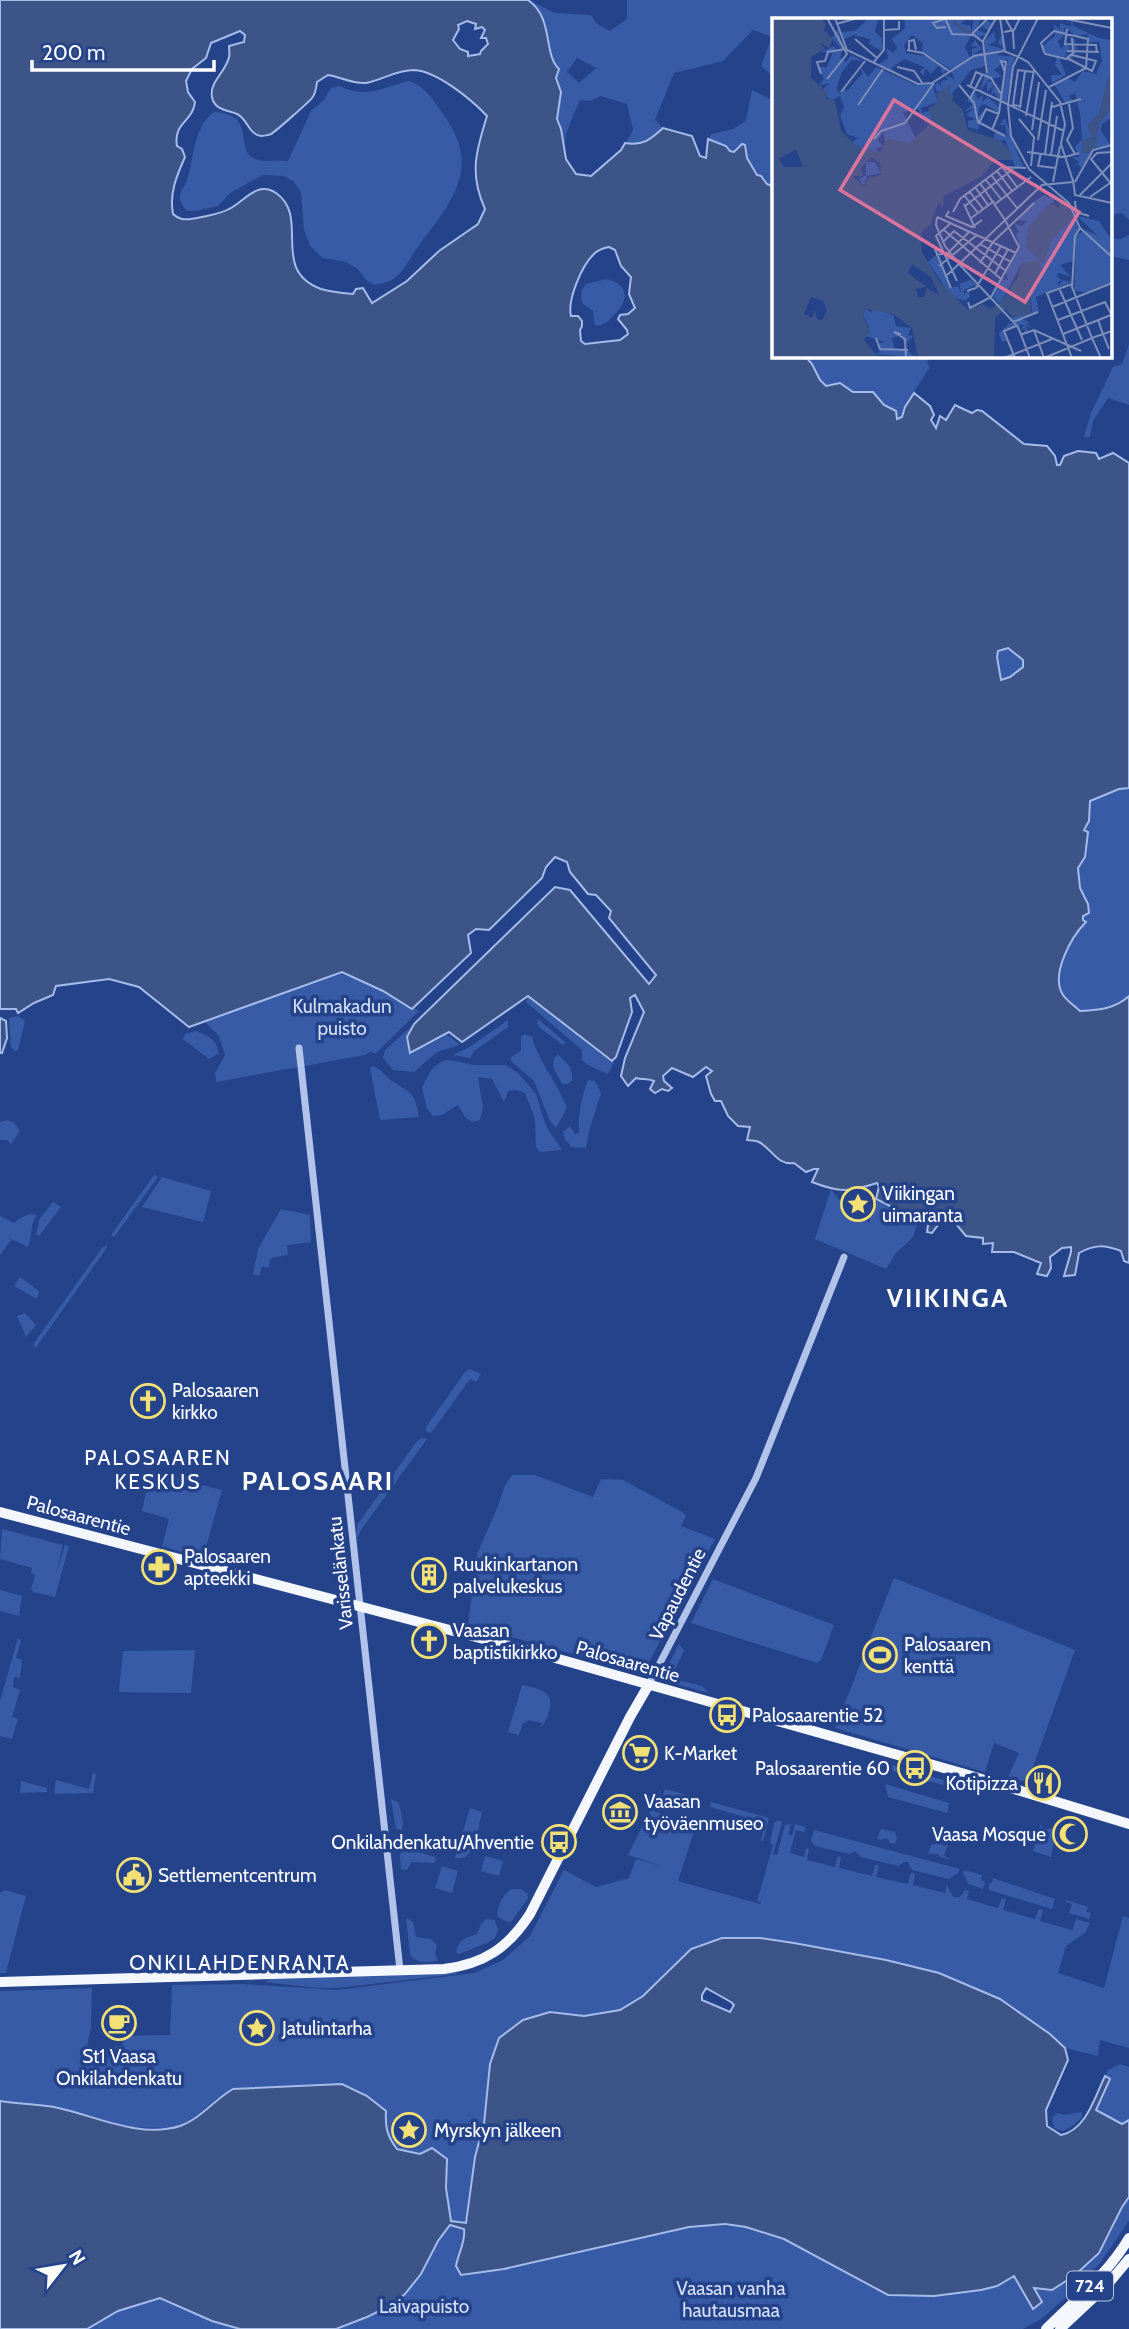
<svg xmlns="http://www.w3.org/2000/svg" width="1129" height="2329" viewBox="0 0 1129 2329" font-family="Cabin,sans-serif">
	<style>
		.green { fill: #385ba7; fill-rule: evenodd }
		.water { fill: #3d5488; stroke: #a5bceb; stroke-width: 2; fill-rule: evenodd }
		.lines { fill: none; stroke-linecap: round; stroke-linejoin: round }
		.minor { stroke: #b1c3ea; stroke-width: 7 }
		.major { stroke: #f5f7fe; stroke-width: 10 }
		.labels { text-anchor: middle; stroke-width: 7; stroke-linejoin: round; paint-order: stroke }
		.shield { fill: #24438a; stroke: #bdc7dc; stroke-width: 2 }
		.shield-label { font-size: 18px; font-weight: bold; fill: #fff }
		.park-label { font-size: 19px; fill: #d5e0f8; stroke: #24438a }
		.poi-label { font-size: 19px; fill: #fff; stroke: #24438a; text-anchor: start }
		.street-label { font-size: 19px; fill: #fff; stroke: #24438a }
		.neighbourhood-label { font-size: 21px; letter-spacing: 2px; fill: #fff; stroke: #24438a }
		.district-label { font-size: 26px; font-weight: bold; letter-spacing: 2px; fill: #fff; stroke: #24438a }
		.inset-river { fill: none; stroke: #3d5488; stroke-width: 3.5 }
		.inset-road { fill: none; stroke: #7c8eb9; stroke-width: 2 }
		.view { fill: #da749d; fill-opacity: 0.15; stroke: #da749d; stroke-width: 3.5 }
		.inset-edge { fill: none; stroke: #fff; stroke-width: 3.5 }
	</style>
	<rect width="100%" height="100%" fill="#24438a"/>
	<path class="green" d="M522,0H528L555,13L591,15L596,23L610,31L627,19V0H1129V220L1122,213L1110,215V19H774V77L761,66L772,37L753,30L723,61L674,73L655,120L663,128L656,134L653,150H622L633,130L627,104L601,96L590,101L580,100C569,127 554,148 576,174L591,176L603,164L598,181L564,171ZM577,58L596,68L579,83L567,72Z
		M409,81C427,88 432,99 443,114C482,167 453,200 420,244C403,266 404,281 374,285L366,280L358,269L346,262L323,258L310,246L304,230L301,192L294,182L284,176L263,175L230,193L218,206L196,211H187C183,206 180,202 180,196C181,190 185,185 187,180C195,156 192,129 214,112C260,114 231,154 259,160C268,162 279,160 288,161L311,111L324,100L331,88L339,86C367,99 381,88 409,81Z
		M752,90L774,101V228L726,146L708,139L712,134L733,129L746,121Z
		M1129,235V260L1110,256V239H1121Z
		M606,279C627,283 630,298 616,313C608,320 608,324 597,326L594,323L593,311L582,303L581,291L586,284Z
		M1129,344V405L1108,398L1093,421L1090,437H1084L1091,413L1113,367L1122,364Z
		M787,355H931L927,363L930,367L905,406L899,422L850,412Z
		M1007,647L1023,661V667L1010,677L1000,680L997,657L998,650Z
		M1129,788V996C1115,1009 1099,1010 1080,1011C1075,1006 1067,1001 1063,995C1050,975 1071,937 1086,923L1083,920L1088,904L1080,888L1078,868L1085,857L1088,838L1084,830L1089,821L1090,800L1119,789Z
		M342,972L363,981L419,1011L375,1054L371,1051L365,1055L216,1082L215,1073L225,1055L219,1036L204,1021Z
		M528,997L610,1061L614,1062L608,1074L588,1065L582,1060V1050L526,1002Z
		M18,1016L25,1021L18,1050L15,1051L11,1047L9,1018Z
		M538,1019L565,1042L563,1045L539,1027L537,1023Z
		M508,1020V1027L474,1051L470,1058L453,1055L468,1048Z
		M412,1026L406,1036L410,1054L448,1035L460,1045L437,1052L414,1072L393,1070L383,1058L385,1050Z
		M196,1031C208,1036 218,1039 218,1054L209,1059L183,1039L185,1034Z
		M525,1034L532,1037C539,1063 558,1083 567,1108L556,1128L550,1121L534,1081L511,1061V1057L521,1051V1037Z
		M558,1055C568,1064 573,1067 572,1081L567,1084H562L553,1066L554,1058Z
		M448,1060L475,1065H506L518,1073L536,1094L546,1126L562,1150L540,1152L536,1147L535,1119L525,1093L516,1090L508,1091L504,1102L492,1079L478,1077L483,1108L480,1120L472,1122L465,1117L458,1105L442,1115L433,1116L427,1109L422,1088C428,1075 433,1063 448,1060Z
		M373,1066C380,1069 382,1072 387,1077C407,1094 414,1086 419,1117L380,1120L370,1068Z
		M588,1080L595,1081L601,1093L589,1131L586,1148L571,1147L565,1139L563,1132L570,1126L575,1134L579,1133C578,1112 581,1101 588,1080Z
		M7,1120L14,1123L20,1131L11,1144L7,1140H0V1122Z
		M154,1175L158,1177L114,1237L111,1235Z
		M162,1177L211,1191L203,1222L142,1207Z
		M831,1189L850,1214L870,1223L868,1207L873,1199L919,1219L913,1237L896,1253L886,1269L815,1239Z
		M53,1202L61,1207L39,1236L36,1234L40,1218Z
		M281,1209L310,1215L311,1242L287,1245L288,1255L271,1258L268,1268L262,1266L259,1276L253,1274L258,1249Z
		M30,1214L37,1215C29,1225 33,1236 28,1247L7,1237L11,1240L0,1255V1216L14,1223L20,1218Z
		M106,1246H108L35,1349L34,1343L102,1248Z
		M20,1277L39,1291L37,1299L14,1286Z
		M25,1313L36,1325L26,1337L17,1316Z
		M470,1369L481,1374L476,1382L470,1379L431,1433L426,1431V1427L466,1371Z
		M422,1438L427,1439L361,1530L358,1537H356L357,1525L417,1441Z
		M150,1472L222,1490L203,1558L162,1546L169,1519L142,1511Z
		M512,1475H535L593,1497L601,1479L623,1480L684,1513L686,1516L681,1526L715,1539L649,1662L637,1672L468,1625L477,1554L498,1506L505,1485Z
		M2,1529L63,1545L56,1575L65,1545L69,1546L55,1597L33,1592L31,1589L35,1575L31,1573L32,1568L0,1559Z
		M894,1578L1075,1650L1029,1778L1022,1781L1008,1777L1019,1753L994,1743L985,1772L835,1728Z
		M713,1579L834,1625L821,1660L817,1663L691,1623Z
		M0,1590L22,1596L19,1616L0,1611Z
		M18,1638L21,1641L16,1658L22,1660L20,1678L14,1677L13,1687L20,1690L12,1717L18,1719L12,1739L0,1736V1701Z
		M679,1644L684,1651L673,1673L677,1680L702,1686L709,1693L669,1682L664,1674Z
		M195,1650L191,1693L119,1692L123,1651Z
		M522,1685C535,1688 553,1690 550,1707C548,1716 547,1720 541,1727L542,1723L529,1720L523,1723L519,1735L508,1732Z
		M891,1765L955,1783L954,1788L889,1770Z
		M93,1773L96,1774L93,1793L54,1794L56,1780L89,1789Z
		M21,1781L47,1788V1792L20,1793Z
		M885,1784L949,1803L947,1813L888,1797Z
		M661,1789L655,1812L671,1815L670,1819L686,1824L688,1822H697L678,1881L760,1904L762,1895L760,1902L757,1901L773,1845L770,1843L774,1823L779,1820L782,1823L773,1854L777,1855L785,1825L791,1824L788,1834L792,1836L795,1824L806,1827L804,1832L796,1830L790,1853L804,1857L806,1848L809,1849L807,1860L835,1867L838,1856L841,1857L839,1868L872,1876L875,1865L879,1866L876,1877L908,1884L911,1873L915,1874L913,1885L945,1893L947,1885L953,1897H960L965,1890L969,1891L967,1899L998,1908L1002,1898L1006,1899L1003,1910L1035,1919L1039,1909L1043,1910L1040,1921L1072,1930L1076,1919L1090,1923L1085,1933L1066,1946L1058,1973L1104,1988L1123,1916L1129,1918V2048L1100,2040L1098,2056L1065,2048L1050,2034L886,1960L794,1943L760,1938L692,1949L643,1996L620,2010L584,2016L550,2012L490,2064L484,2124L469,2191L466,2224L451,2221L446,2188L447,2158C412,2152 382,2157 386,2111L343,2084L270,2088L218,2098L184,2125L169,2128L129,2127L50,2107L0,2101V1991L92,1988L91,2028L87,2045L101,2049L123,2045L125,2036L170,2035L172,1985L244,1984L337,1990L474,1973L503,1960L530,1936L564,1870L596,1887L629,1878L636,1859L665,1867L628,1855Z
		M665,1789L699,1798L698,1803L695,1804L667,1796L665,1800L662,1799Z
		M391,1799L398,1802C401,1812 404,1819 402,1830L396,1829Z
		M711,1802L769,1818L763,1841L761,1840L764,1828L751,1824L752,1819L710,1807Z
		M470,1808L482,1812C478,1827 476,1863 455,1858Z
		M1040,1825L1046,1829L1056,1828L1051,1857L1033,1851Z
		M881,1829L895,1832L897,1838L895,1844L890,1843L887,1838L881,1840L877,1839Z
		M814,1830L960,1869L958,1873L949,1879L912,1870L908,1862H904L898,1866L861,1857L855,1851L849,1854L815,1846L811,1841Z
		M949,1841L944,1856L952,1860L940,1857L938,1854H928L931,1845L938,1843L945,1846Z
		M407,1849L435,1857L436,1860L434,1863L412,1862L407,1870L401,1869L400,1854Z
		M485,1856L503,1861L499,1876L481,1871Z
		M442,1866L458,1871L452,1893L435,1888Z
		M964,1870L982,1875L981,1880L985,1882L983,1889L968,1884L963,1873Z
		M990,1877L1055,1899L1052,1909L989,1890V1883L991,1884L993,1879Z
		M511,1889H521L527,1893L528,1898L512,1921L507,1922L497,1916C498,1905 502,1896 511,1889Z
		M5,1890L26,1896L6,1973H0V1893Z
		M1066,1900L1088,1907L1086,1912L1091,1913L1089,1919L1069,1913L1072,1904L1065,1901Z
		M406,1918L413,1922L416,1937L431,1939L437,1945L435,1953L438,1961C427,1962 417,1965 410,1954Z
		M486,1919L495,1920L498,1930L495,1938L487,1943L459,1954L456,1952C458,1940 466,1937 477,1934L481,1924Z
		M457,1972V1974L337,1988H317L265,1982L273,1978Z
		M1120,2064L1129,2067V2120L1123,2125L1096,2110L1110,2080L1105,2076L1108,2070Z
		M1082,2112V2117L1074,2125L1063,2131L1054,2128L1052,2118L1057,2113L1064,2115Z
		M1129,2197V2221L1100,2263L1063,2300L1041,2319L1023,2329H336L367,2317L390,2306L421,2274L438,2241L450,2225L464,2229L465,2238L460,2248L707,2225L746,2227L784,2239L876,2290H981L997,2286L1014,2276C1025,2283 1035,2290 1049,2290C1068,2289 1100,2252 1109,2236C1116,2223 1119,2208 1129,2197Z
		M160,2298L212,2321L240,2329H87L118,2311Z"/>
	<path class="water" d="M0,0H528C554,18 543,54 559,69L556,78L561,92L557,119L561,129L566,159L576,174L591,176L621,150L625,143C643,146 650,140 663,128L692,136L700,156L706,158L708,139L726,146L730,151L734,152L742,144L745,145L747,158L757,175L761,176L767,184L774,187V355H804L812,364L820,380L826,386L840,383L853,392H873L884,405L896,411L897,419L902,417L905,407L914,393L930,406L934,415L931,420L936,428L940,416L946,420L955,405L972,413L977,410L982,411L1024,444L1047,446L1055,456L1057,465H1060L1064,456L1078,451L1096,453L1099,459L1113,453L1129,463V788L1119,789L1090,801L1089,821L1084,830L1088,832L1085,857L1078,868L1080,888L1088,904L1089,913L1083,916V920L1086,922C1071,937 1050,975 1063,995C1067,1001 1075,1006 1080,1011C1099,1010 1115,1009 1129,996V1263L1124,1261L1121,1251C1105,1245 1095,1244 1079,1253L1075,1275L1064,1276L1071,1252V1247L1062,1248L1050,1257L1051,1268L1047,1276L1037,1274L1041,1263L1014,1252H992L993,1243L983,1244V1238L966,1236L947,1213L932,1233L927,1232L929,1218L906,1214L876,1199L879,1187L877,1183C849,1192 840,1193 812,1182L818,1169H814L806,1172L794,1163C778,1166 772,1149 759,1142C755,1140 751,1141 747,1140L750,1127L738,1126L728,1116L721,1101H715L711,1094L706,1076L712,1071L706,1067L693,1077L672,1068L663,1076L664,1081L672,1088L668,1091L662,1089L655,1093L650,1089L654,1081C647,1078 642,1080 636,1078L628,1086L621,1076L625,1058L644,1012L635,995L630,998L632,1012L616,1057L612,1061L528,996L462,1042L449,1032L410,1053L407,1037L414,1024L555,887L570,890L649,984L656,975L609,918L611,911L596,895L588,894L570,872L567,862L555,857L546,867L542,878L489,930L476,929L468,935L471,953L412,1009L383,991L342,972L189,1027L139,987L109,979L56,986L53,995L34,1003L18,1013L16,1009H0ZM467,21L476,24L475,29L482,27L485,30L481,38H486L488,44L481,51L480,54L468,56V52L460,49L453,40L459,29L458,25ZM240,31L245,35L244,42L229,46C229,50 230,54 229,57C226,72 209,82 212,97C214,110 228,110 237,114C248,119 248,134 261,136C262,136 270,135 271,134C275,132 310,101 312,98C316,93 316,88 317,82L328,75C341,77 352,84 366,83C382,80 396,70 414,70C437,71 472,100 487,116C476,151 469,174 485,209L478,224L439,251L407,281L372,303L363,288L356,289L353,294C342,293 331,292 321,289C269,270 311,217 276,193C257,180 244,202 229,209C222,213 190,221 182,219C178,218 176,217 173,214C169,193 177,175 185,157L182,149L177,146C173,122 193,122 195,102L188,92L186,81L192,69L206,58L211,43ZM609,247L615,250L621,266L631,277L629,294L635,308L628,314L620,315L618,319L627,330L628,334L620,340L585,344L581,341L580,330L582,326V321L578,316H571C567,300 582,265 594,254C598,250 603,248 609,247ZM1008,648L1023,660V667L1010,677L1001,680L997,657L998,651Z
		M0,1018L6,1021L7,1038L2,1053H0Z
		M722,1938H760L794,1943L886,1960L939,1973L1000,1999L1050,2034L1065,2048L1068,2060L1046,2110L1047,2126L1061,2135C1086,2130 1095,2097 1105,2076L1110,2079L1096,2110L1122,2124L1129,2120V2197L1122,2207L1099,2253L1074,2276L1052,2290L1034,2288L1042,2302L1033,2309L1014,2276L997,2286L981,2290L934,2296L888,2295L784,2239L746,2227L725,2224L689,2227L504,2269L461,2275L456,2266C458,2254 466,2241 464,2229L450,2225L438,2241L421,2274L405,2294L390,2306L367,2317L336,2329H240L212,2321L160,2298L118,2311L87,2329H0V2101C18,2104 36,2104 54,2107C94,2115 139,2139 180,2126C200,2119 215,2099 233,2089L342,2084L367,2096L386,2111C385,2127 387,2136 397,2149L420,2154L432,2148L447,2159L446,2188L451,2221L466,2223L475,2157L484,2124L490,2064L499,2038L523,2020L550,2012L584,2016L620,2010L643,1996L691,1949ZM706,1988L731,2002L734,2005L730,2012L702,2000V1995Z"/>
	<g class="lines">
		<path class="minor" d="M299,1048L400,1970
			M648,1686L756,1478L844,1257"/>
		<path class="major" d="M0,1512L541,1654L965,1774L1129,1824
			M0,1982L444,1969C484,1964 508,1948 530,1914L630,1717L648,1686
			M1046,2329C1075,2300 1108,2274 1129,2238
			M1060,2329L1108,2284L1129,2259"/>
	</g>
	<defs>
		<g id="sight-ring" transform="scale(1.75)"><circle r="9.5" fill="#24438a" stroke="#f4e175" stroke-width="1.5"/><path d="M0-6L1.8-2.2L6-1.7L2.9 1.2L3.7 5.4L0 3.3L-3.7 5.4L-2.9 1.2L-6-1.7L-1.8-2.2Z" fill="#f4e175"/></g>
		<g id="church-ring" transform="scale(1.75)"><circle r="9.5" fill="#24438a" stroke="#f4e175" stroke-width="1.5"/><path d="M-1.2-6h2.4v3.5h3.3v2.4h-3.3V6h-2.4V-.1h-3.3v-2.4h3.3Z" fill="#f4e175"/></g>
		<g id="pharmacy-ring" transform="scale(1.75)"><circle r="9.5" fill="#24438a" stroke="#f4e175" stroke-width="1.5"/><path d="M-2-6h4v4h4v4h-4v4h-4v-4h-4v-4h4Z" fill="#f4e175"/></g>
		<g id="building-ring" transform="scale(1.75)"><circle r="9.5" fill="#24438a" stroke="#f4e175" stroke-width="1.5"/><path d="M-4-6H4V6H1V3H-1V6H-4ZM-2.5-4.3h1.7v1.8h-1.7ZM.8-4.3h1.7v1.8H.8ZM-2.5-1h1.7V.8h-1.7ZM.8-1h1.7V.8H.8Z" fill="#f4e175"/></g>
		<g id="stadium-ring" transform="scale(1.75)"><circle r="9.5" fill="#24438a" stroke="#f4e175" stroke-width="1.5"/><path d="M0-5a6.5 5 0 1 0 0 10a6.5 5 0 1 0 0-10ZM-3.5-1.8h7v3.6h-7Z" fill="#f4e175"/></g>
		<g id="bus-ring" transform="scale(1.75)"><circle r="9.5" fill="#24438a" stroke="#f4e175" stroke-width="1.5"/><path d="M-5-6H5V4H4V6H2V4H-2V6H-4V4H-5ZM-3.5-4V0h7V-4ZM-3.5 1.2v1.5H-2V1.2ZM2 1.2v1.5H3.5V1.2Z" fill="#f4e175"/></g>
		<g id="supermarket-ring" transform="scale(1.75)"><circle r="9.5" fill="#24438a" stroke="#f4e175" stroke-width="1.5"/><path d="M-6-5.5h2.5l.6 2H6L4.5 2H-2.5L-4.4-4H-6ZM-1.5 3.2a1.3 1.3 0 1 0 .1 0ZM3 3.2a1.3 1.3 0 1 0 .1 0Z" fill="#f4e175"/></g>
		<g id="restaurant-ring" transform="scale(1.75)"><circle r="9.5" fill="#24438a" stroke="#f4e175" stroke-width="1.5"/><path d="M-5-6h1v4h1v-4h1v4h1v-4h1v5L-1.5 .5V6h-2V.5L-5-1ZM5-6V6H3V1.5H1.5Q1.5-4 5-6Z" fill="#f4e175"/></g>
		<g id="museum-ring" transform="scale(1.75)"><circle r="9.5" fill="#24438a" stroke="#f4e175" stroke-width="1.5"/><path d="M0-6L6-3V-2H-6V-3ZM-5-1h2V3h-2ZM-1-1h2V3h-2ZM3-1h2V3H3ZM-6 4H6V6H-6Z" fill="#f4e175"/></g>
		<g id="mosque-ring" transform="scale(1.75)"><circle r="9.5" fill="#24438a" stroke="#f4e175" stroke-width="1.5"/><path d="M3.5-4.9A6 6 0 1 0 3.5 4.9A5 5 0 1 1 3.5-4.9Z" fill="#f4e175"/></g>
		<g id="civic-ring" transform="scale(1.75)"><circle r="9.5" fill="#24438a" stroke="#f4e175" stroke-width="1.5"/><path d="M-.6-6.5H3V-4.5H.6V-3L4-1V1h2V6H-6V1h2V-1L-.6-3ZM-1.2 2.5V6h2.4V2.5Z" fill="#f4e175"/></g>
		<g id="cafe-ring" transform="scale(1.75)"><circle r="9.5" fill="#24438a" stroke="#f4e175" stroke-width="1.5"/><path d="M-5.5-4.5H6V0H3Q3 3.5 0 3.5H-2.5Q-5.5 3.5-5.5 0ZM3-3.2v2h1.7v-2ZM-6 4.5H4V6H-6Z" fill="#f4e175"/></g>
	</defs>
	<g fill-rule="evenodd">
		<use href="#sight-ring" x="858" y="1204"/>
		<use href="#church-ring" x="148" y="1401"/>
		<use href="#pharmacy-ring" x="159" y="1567"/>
		<use href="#building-ring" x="429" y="1575"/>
		<use href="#church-ring" x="429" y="1641"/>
		<use href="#stadium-ring" x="880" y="1655"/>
		<use href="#bus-ring" x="727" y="1715"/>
		<use href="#supermarket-ring" x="640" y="1753"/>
		<use href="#bus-ring" x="915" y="1768"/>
		<use href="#restaurant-ring" x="1043" y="1783"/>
		<use href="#museum-ring" x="620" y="1812"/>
		<use href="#mosque-ring" x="1070" y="1834"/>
		<use href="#bus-ring" x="559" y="1842"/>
		<use href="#civic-ring" x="134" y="1875"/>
		<use href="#cafe-ring" x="119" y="2023"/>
		<use href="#sight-ring" x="257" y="2028"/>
		<use href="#sight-ring" x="409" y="2130"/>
	</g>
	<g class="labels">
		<rect class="shield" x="1067" y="2271.5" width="46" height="29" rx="5"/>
		<g class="shield-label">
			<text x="1090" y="2292">724</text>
		</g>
		<g class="park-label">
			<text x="342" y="1013">Kulmakadun<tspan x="342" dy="22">puisto</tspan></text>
			<text x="731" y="2295">Vaasan vanha<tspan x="731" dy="22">hautausmaa</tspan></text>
			<text x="424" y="2313">Laivapuisto</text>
		</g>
		<g class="poi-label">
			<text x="882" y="1200">Viikingan<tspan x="882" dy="22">uimaranta</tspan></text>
			<text x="172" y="1397">Palosaaren<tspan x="172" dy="22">kirkko</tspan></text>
			<text x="184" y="1563">Palosaaren<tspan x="184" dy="22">apteekki</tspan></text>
			<text x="453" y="1571">Ruukinkartanon<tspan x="453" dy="22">palvelukeskus</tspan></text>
			<text x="453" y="1637">Vaasan<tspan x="453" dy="22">baptistikirkko</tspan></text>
			<text x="904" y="1651">Palosaaren<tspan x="904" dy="22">kenttä</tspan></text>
			<text x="752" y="1722">Palosaarentie 52</text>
			<text x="664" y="1760">K-Market</text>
			<text x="890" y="1775" text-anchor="end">Palosaarentie 60</text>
			<text x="1018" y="1790" text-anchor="end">Kotipizza</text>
			<text x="644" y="1808">Vaasan<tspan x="644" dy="22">työväenmuseo</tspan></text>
			<text x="1046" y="1841" text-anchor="end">Vaasa Mosque</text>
			<text x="534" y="1849" text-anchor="end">Onkilahdenkatu/Ahventie</text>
			<text x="158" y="1882">Settlementcentrum</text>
			<text x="282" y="2035">Jatulintarha</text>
			<text x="119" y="2063" text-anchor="middle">St1 Vaasa<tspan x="119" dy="22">Onkilahdenkatu</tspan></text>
			<text x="434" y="2137">Myrskyn jälkeen</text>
		</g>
		<g class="street-label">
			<text transform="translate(79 1515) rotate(15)" y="7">Palosaarentie</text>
			<text transform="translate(340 1573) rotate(-96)" y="7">Varisselänkatu</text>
			<text transform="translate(677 1594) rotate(-63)" y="7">Vapaudentie</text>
			<text transform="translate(628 1661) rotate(16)" y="7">Palosaarentie</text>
		</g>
		<g class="neighbourhood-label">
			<text x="158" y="1465">PALOSAAREN<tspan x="158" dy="24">KESKUS</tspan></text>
			<text x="240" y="1970">ONKILAHDENRANTA</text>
		</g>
		<g class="district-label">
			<text x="948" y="1307">VIIKINGA</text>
			<text x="318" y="1490">PALOSAARI</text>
		</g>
	</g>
	<g transform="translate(772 18)">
		<rect width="340" height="340" fill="#24438a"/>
		<path d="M97,0H106L103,14L110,20L111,34L97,26L98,21L82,17L73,21L68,14L83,13ZM132,0H194L189,6L199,8V17L202,1H208L205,11L215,3L221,6L217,13L210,8L205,12L216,16L207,19L211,24L199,18L193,29L198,40L200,39V31L207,29L199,28L203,22L210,31L201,36L214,34L212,23L222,14L224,23L216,27L232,31L226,24L231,15L232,32L225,37L243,39L234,85L229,83L236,41L222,52L230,58L214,63L221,64L229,79L227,82L222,74L218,79L222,67L215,74V64L207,74L213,58L220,61L210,56L214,55L216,47L199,52L179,77L167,76L162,68L166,64L169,69V63L176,62L173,57L183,61L179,54L174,56L182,49L178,51L150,33L151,25L140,17L132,27L134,35L159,39L175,51L171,57L165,61L171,56L167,47L159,56L153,50L152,58L148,54L152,49L133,41L119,50L128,58L106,47L116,40L114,30L121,35L125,30L120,21L133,10ZM300,0L301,8L327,20L338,22L339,15V52L327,96L316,107L320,119L311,122L310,134L316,135L324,128L327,105L339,90V100L330,106L329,113L339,128L324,130L309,150L306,146L299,151L307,144L300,139H307L303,129L310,121L308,95L303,76L297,77L301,85L294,86L282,66L295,59L303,64L311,53L324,56L330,42L327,24H317L315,16L300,19L301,15L291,9L293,16L286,23L289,31L293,26L298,29L292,40L302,33L298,18L293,19L292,25L293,18H296L294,16L300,19V21L302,20L305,33L297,43L287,40L294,57L280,65L279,57H290L283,47L285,39L273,35L270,32L269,29L283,18L282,6L288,12V5L299,9ZM66,11L71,30L68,39L74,44L79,37L91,43L80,42L70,54L64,71L68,75L72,70L75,73L90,56L89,49L96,59L104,49L144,67L160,66L166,84L149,90L150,95L158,93L160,104L154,102V106L146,91L131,94L144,121L139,127L113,123L111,114L106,122L111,128L103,131L109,135L92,131L97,122L90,130L79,125L86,120L75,116L68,98L72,89L68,78L59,83L49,73L58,65L46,68L52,61L46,49H55L61,34H49L62,28L64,32L69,31L62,22L64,20L58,23ZM204,74L205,81L211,77L210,84L216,79L227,89L226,94L212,86L207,90L206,98L212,93L206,112L196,109V103L204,101L194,97L202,90L192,94L201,86L195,83ZM233,100L247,139L252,149H243L233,122L221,123L223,114L235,118L233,107H227ZM94,144H103L109,155L95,158L92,168L87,161L94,157ZM273,172L286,179L257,208L254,230L271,245L280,221L300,200L295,185L286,182L295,184L306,210L301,243L288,247L299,259L286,255L285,259L290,262L286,264V268L291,262L298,264L299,260V264L264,279L267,295L248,301L258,304L254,305L262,311L253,307L256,313L252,315L253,310L248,312L252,307H247L248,316L243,307L232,312L235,322L230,324L227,315L238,305L245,307L239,300L260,294L258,270L270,254L266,243L250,245L228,286L221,279L230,261L236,262L234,254L248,229L244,217L247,212L245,211L242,205L250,208L255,203L245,202L260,185L272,177L279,180ZM305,198L327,203L339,221L340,264L314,274L302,273L304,217L314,212L326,218ZM164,237L179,270L185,268L190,275L187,266L199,262L212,273L202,267L192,272V276L197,273L198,279L192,283L179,278L156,244ZM104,290L121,297L124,308L139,310L136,317L141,318L135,325L130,317L124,313L132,320L133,329L129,318L120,320L123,332L134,330L141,338L144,331L142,339L102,336L108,334L106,326L113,324L94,318L97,309L91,297L93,291L99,294Z" fill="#385ba7"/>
		<path d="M0,0H48L54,6L52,12L61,21L57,30L48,25L53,31L39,39V60L55,74L54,81L63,83L69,112L83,127L108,135L115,120L138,125L160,103L156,91L166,84L164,76L173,70L176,75L174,68L179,66L177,77H182L180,82L191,92L196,112L229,123L240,135V142H223L210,158L172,178L171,190L167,184L158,207L149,215L150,234L167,263L196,292L210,286L218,291L228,285L245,261L250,245L267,242L254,230L257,208L275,188L282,186L288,191L286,184H294L301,201L280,221L271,245L267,243L270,254L258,270L259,296L241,299L233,291L223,300L222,339H146L140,310L121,296L94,291L91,298L98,313L92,322L106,339H0ZM24,131L31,149H12L7,141ZM100,139L108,145L109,157L96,160L92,169L81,158H91L89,150ZM140,246L159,259L167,277L155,270L152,279H146L144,271L155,269L136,255ZM39,279L51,283L55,293L50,302L45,301L43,292L40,300L32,296ZM339,49V90L327,105L324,128L316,135L310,134L311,122L320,119L316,107L327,96Z" fill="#3d5488" fill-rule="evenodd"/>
		<path class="inset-river" d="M183,0V6L198,15"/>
		<path class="inset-road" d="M63,0L75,32L146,66L160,65L202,38L232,33L249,40M173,0L180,16L202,17L211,24L215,55M228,0L233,34M233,0L241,14L242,31M266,0L241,49L236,87L239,118L257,151L297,185L308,210L340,239M289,0L340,10M173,1L161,5L165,10L174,9M64,6L86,0M295,11L293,26L324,27L325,35M112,12L127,11V3M232,14L242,12L248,0M200,16L216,0M83,21L105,40M211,23L224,0M135,32L151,35L177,53M137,32V23L142,22L144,32M295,33L327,34M245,38L256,44L288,84L293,106L289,126L301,163M295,40L320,53L324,43L300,37M101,45L112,32V0M125,49L142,53L151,66M49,56L45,44L53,43L56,34L73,31M55,61L75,36L55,0M187,67L202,85L206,104L233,118M195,67L292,113M198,69L204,54L219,60L229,76M277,69L314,50L316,21L282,13L269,25L273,36L294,41L301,35L300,20M69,74L93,43M198,81L210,57M297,86L301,110L295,122L303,136M86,87L111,51M248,88L241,87L246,52L261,54M280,89L309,81M248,90L253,53M254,98L262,52M247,101L262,119L259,148M207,105L214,91L227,96M220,112L227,95L234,44L229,43L233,55M260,112L267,64M102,121L109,113L133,105L162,65M266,122L274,72M255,134L293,139L307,135M340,134L325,135L319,141L340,167M269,135L266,148L284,150M273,136L280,84M279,137L285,98M228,146L245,169M225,153L240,173M219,157L245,190M213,161L229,181M301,161L303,177L340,185M281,164L288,128M303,164L321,132L340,127M208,165L233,202M203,169L216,187M197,173L211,191M192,177L206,195M308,177L340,145M318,179L338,165M303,183L304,194L317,198M192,186L203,210M223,186L259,159M193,188L241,151M177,193L174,198L200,209L210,202M181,194L188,181L230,149L254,150M165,199L244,235M165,199L164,207L173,228L187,246L173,259M198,201L222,183M179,205L164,218L185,263M308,210L303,218L300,269L320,320L331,316L337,331M172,212L229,261M171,224L182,213L234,253M208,226L239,244M163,231L179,270M164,237L176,235L197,214M208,245L221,224L262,185M167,248L205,217M223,256L236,231M300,266L275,275L300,340M287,270L310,322M195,273L204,270L229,228M219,279L247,229L233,202M196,284L198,290L219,279M280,289L340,265M286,302L333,284L340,298M326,302L331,316L340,313M241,304L266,294M262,312L272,340M129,316L122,314L133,321L134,340M291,316L339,297M248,317L262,312L309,333M104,320L108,331L136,332M232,340L280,321M243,340L232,313L244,308M258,340L246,309L187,246L270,167L301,164M272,340L320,320L329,340"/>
		<path class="view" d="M122,82L307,194L253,284L68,172Z"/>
		<rect width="340" height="340" class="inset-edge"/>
	</g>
	<g transform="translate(63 2266) rotate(59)" stroke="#24438a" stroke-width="5" paint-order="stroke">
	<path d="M0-5L12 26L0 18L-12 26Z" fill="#ffffff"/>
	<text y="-10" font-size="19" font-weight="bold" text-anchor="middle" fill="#ffffff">N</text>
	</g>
	<path d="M32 60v10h182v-10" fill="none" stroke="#ffffff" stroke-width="3.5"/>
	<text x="42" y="60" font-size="21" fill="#ffffff" stroke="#24438a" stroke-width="5" paint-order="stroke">200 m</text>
</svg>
